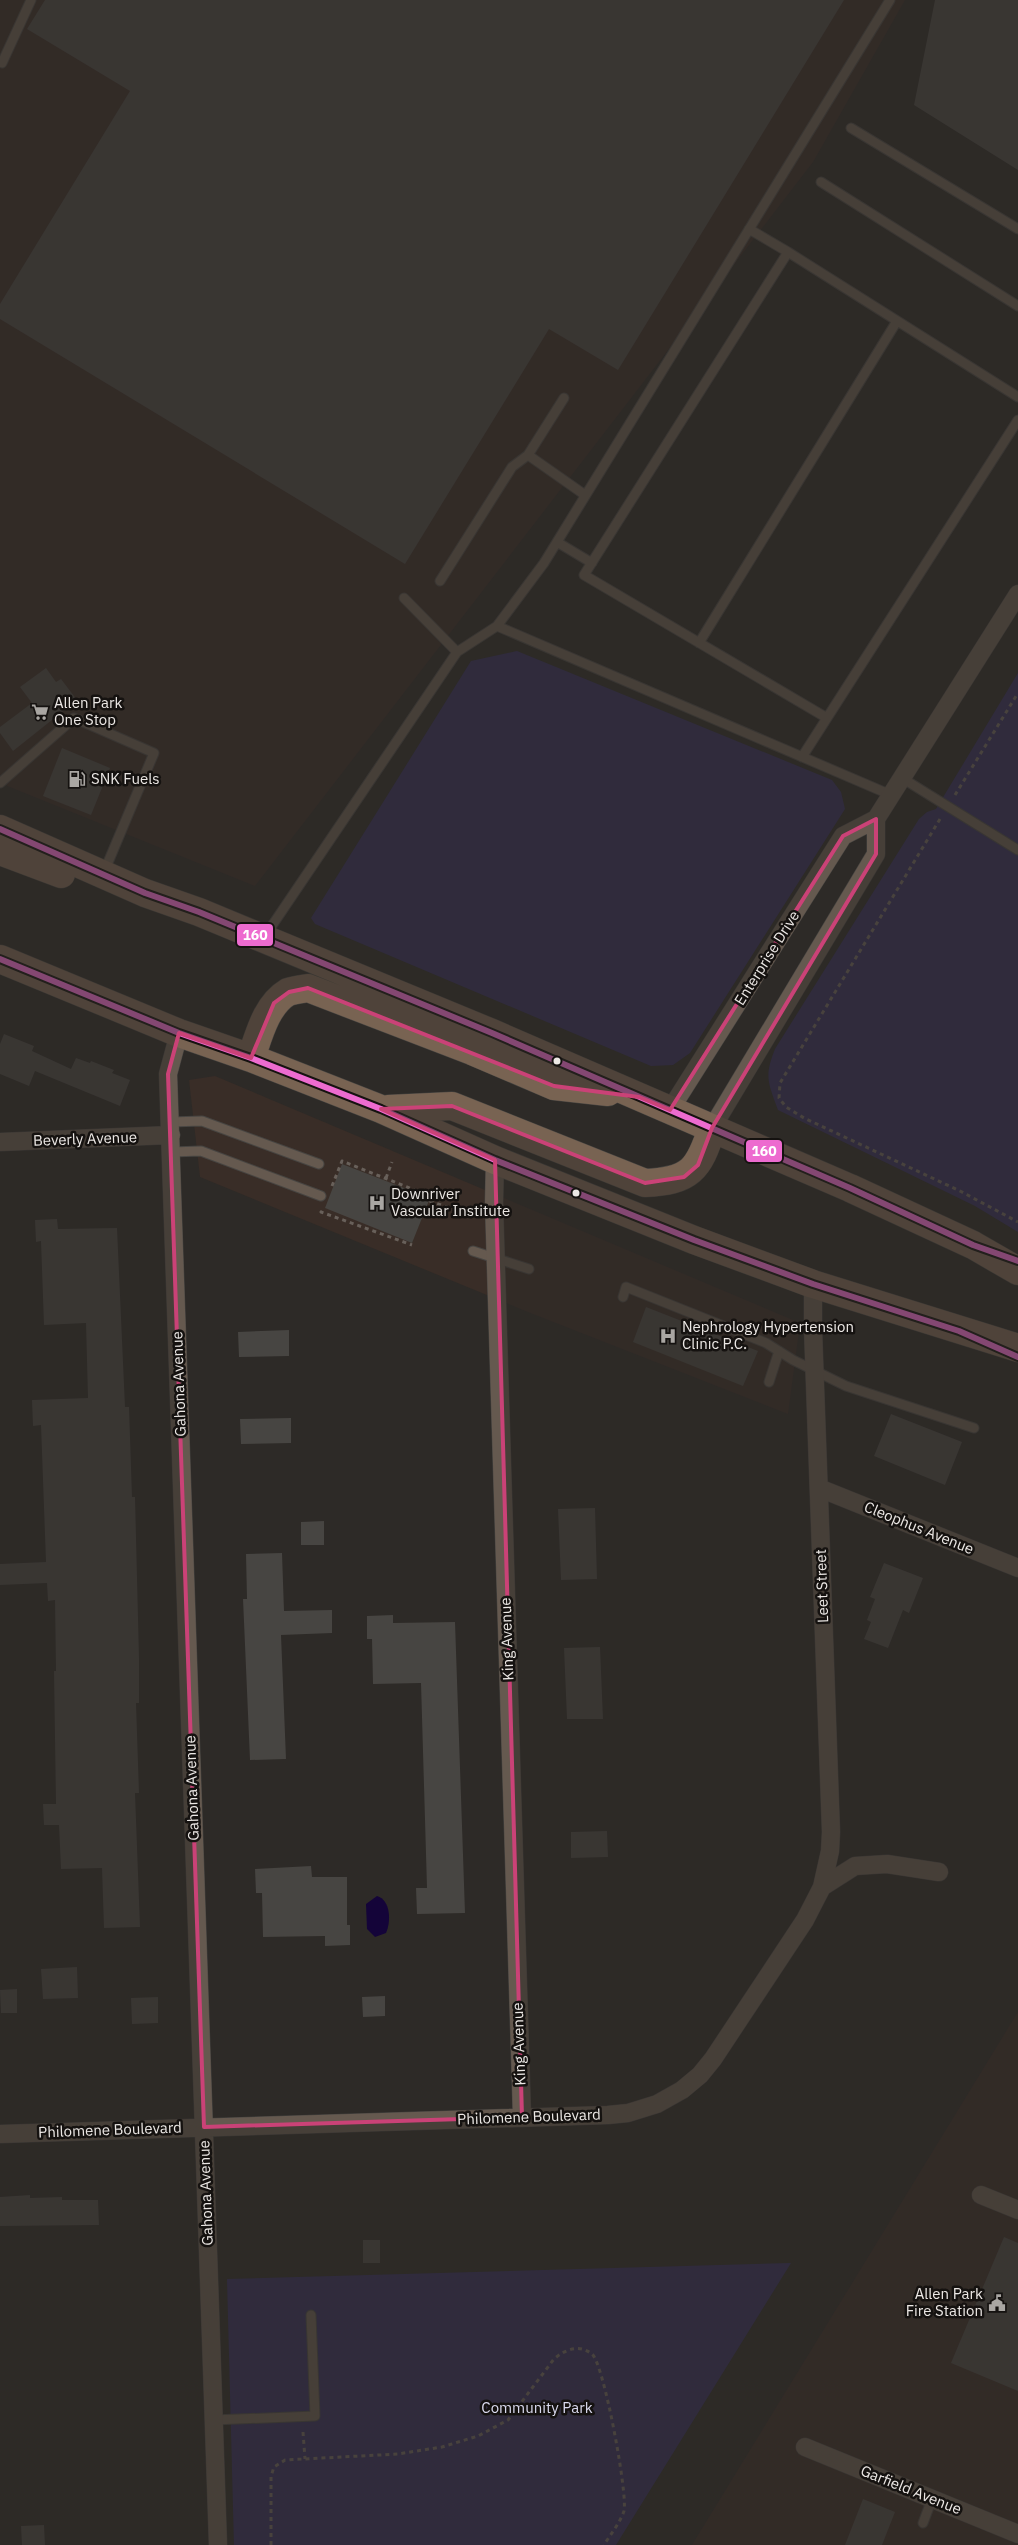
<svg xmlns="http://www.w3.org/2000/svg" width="1018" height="2545" viewBox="0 0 1018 2545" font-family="'IBM Plex Sans',sans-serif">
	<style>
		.built { fill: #392d27 }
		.green { fill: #332e58 }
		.water { fill: #140439 }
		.building { fill: #474542 }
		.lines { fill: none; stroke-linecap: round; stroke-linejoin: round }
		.lane-casing { stroke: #474542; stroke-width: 11 }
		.street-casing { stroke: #474542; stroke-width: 19 }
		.highway-casing { stroke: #474542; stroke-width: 29 }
		.path { stroke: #68605a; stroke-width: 3; stroke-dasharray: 4 4; stroke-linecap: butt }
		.lane { stroke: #65594f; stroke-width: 9 }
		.street { stroke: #65594f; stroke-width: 18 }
		.highway { stroke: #786352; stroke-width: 28 }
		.bus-1-casing { stroke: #151210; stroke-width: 10 }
		.bus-1 { stroke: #ed6bcf; stroke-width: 6 }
		.marked { fill: none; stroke: #ca4277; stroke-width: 4; stroke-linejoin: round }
		.bus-dot { fill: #ece8e5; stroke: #151210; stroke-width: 2 }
		.labels { text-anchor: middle; stroke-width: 5; stroke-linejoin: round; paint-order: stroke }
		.poi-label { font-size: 15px; fill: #ece8e5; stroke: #151210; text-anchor: start }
		.street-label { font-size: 15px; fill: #ece8e5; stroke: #151210 }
		.park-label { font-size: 15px; fill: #dbdbef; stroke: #151210 }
		.line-badge { stroke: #151210; stroke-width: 2 }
		.badge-label { font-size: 14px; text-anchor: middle; font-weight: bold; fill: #fff }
	</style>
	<rect width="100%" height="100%" fill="#2d2a27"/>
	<path class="built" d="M0,0H905L813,162L255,886L0,783Z
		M215,1076L800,1323L788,1414L528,1312L200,1177L189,1080Z
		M1018,2012V2545H692Z"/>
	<path class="green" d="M517,651L832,780L841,792L845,809L690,1053L673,1065L651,1066L315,924L311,918L471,661Z
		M1018,673V1232L975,1206L778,1110C768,1082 764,1077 775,1049L919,819L927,812L936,809Z
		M791,2263L616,2545H234L227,2279Z"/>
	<path class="water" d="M377,1896C391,1900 391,1922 386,1933L375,1937L367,1929L366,1904Z"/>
	<path class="building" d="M45,0H844L618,370L549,329L405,564L0,319V304L130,91L27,29Z
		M935,0H1018V170L914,105Z
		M46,668L56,682L61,679L77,700L13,751L0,733V727L32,703L20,687Z
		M62,748L110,768L91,815L43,796Z
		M4,1034L34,1046L32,1051L71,1069L76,1058L90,1063L91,1061L114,1070L112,1073L130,1080L120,1106L35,1071L29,1086L0,1074V1044Z
		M342,1164L430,1198L412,1243L325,1208Z
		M57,1219L58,1229L117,1228L125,1407H129L132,1497H135L139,1658V1703H136L139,1793H135L140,1927L104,1928L102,1868L61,1869L59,1825H44L43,1804H56L54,1671H56L55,1600L48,1601L47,1583L0,1585V1564L46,1562L41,1425L33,1426L32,1400L88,1398L86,1323L44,1325L41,1241L36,1242L35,1220Z
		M646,1307L758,1351L743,1386L633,1342Z
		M289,1330V1356L239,1357L238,1332Z
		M891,1414L962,1442L945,1485L874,1456Z
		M291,1418V1443L241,1444L240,1419Z
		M595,1508L597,1579L561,1580L558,1509Z
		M324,1521V1545H301V1522Z
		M282,1553L284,1611L332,1610V1633L281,1635L286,1759L250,1760L243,1599H247L246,1554Z
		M884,1563L923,1578L909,1613L903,1610L888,1648L864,1639L871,1622L867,1620L875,1599L870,1597Z
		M393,1615V1623L455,1622L465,1913L417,1914L416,1888H427L421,1683L373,1684L372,1639H367V1616Z
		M600,1647L603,1719H567L564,1648Z
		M607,1831L608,1857L571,1858V1832Z
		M311,1866L312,1877H347V1925H350V1945L325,1946V1936L263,1937L262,1893H256L255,1869Z
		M77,1967L78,1998L43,1999L41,1969Z
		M17,1989V2013H1L0,1990Z
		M385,1996V2016L363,2017L362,1997Z
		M158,1997V2023L132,2024L131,1998Z
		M30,2195V2198L62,2197V2200H98L99,2225L0,2226V2197Z
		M1004,2237L1018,2243V2391L951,2363Z
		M363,2240H380V2263H363Z
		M863,2499L895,2512L882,2545H845Z
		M44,2525L45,2545H22L21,2526Z"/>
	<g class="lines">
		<g class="lane-casing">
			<path id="lane" d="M2,63L31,0
				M851,128L1018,229
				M821,182L1018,306
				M749,229L788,252
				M564,398L528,455L585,495
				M557,542L592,563
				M440,581L512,467L528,455
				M404,598L457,652
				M497,626L891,795
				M699,643L897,321
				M827,718L584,575L788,252L1018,397
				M802,757L1018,420
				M902,778L1018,850
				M0,783L74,718L154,753L104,872
				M265,936L457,652L497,626L544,563L890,0
				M170,1122L202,1121L319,1164
				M171,1152L201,1151L321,1196
				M473,1251L529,1269
				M623,1297L626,1287L766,1343L793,1360L846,1386L974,1428
				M769,1382L779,1351
				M213,2420L315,2416L311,2315
				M923,2523L932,2499"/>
		</g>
		<g class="street-casing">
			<path id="street" d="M179,1033L168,1074L218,2545
				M670,1110L843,836L876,819L1018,594
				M712,1128L876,854V819
				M0,1142L171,1135
				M495,1160L494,1203L522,2117
				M813,1284V1329L831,1832L830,1851L822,1887
				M819,1488L1018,1568
				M0,2134L608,2115L628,2113L657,2104L682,2090L700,2075L713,2059L805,1920L822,1887L855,1866L887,1864L939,1872
				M981,2195L1018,2210
				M805,2447L1018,2534"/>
		</g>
		<g class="highway-casing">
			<path id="highway" d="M0,829L145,893L199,912L492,1033L850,1188L973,1245L1018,1271
				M0,851L61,874
				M0,959L179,1033L251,1058L381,1109L495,1160L694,1240L813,1284L1018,1348
				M251,1058C259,1035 266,1005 288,992C294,990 302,989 308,988L472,1051L554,1086L608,1092
				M388,1109L452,1106L645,1183C690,1181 699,1170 712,1128"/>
		</g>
		<path class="path" d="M955,795L1018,693
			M940,819L780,1083L779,1098L786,1107L804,1118L960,1191L1018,1222
			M386,1178L392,1162
			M332,1186L342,1161L432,1197L430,1201L471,1216
			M322,1211L321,1212L412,1245
			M303,2432L305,2459
			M271,2545V2476L274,2467L285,2460L398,2454L442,2447L478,2436L508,2420L554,2359C566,2349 579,2344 592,2354C604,2364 628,2495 624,2511C620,2523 610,2535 604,2545"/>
		<use href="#lane" class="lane"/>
		<use href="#street" class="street"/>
		<use href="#highway" class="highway"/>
		<g class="bus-1-casing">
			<path id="bus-1" d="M0,829L145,893L199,912L492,1033L850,1188L973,1245L1018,1261
				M0,959L179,1033L251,1058L381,1109L495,1160L694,1240L813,1284L959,1331L1018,1357"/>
		</g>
		<use href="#bus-1" class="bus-1"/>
	</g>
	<path d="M0 0H1018V2545H0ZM876,819V854L712,1128L698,1165L684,1177L645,1183L452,1106L381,1109L495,1160L522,2117L204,2127L168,1074L179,1033L251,1058L274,1003L289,992L308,988L554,1086L639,1097L670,1110L843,836Z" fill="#2d2a27" fill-opacity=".55" fill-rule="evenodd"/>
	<path class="marked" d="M876,819V854L712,1128L698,1165L684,1177L645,1183L452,1106L381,1109L495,1160L522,2117L204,2127L168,1074L179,1033L251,1058L274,1003L289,992L308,988L554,1086L639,1097L670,1110L843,836Z"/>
	<defs>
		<g id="supermarket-bare" transform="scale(1.35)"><path d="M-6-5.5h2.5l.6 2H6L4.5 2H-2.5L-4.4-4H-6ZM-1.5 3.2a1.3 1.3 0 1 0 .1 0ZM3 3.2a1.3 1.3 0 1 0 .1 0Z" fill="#a9a6a2" stroke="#151210" stroke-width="2.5" paint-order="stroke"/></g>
		<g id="fuel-bare" transform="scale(1.35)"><path d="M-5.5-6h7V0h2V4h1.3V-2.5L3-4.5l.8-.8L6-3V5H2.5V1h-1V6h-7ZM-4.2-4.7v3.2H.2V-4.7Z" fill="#a9a6a2" stroke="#151210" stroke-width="2.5" paint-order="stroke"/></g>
		<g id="hospital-bare" transform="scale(1.35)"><path d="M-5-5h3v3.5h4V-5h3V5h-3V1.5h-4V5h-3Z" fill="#a9a6a2" stroke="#151210" stroke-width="2.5" paint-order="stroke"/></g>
		<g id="civic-bare" transform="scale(1.35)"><path d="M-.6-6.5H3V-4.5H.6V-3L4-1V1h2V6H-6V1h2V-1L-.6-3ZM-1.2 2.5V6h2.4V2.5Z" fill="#a9a6a2" stroke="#151210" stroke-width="2.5" paint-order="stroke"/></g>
	</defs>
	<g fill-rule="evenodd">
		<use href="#supermarket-bare" x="40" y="712"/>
		<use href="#fuel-bare" x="77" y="779"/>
		<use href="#hospital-bare" x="377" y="1203"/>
		<use href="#hospital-bare" x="668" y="1336"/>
		<use href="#civic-bare" x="997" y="2303"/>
	</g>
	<g class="bus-dot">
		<circle cx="557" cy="1061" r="4.5"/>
		<circle cx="576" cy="1193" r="4.5"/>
	</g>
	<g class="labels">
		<g class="poi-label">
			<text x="54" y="708">Allen Park<tspan x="54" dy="17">One Stop</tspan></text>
			<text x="91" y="784">SNK Fuels</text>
			<text x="391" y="1199">Downriver<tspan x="391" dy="17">Vascular Institute</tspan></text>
			<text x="682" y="1332">Nephrology Hypertension<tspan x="682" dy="17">Clinic P.C.</tspan></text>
			<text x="983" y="2299" text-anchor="end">Allen Park<tspan x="983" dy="17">Fire Station</tspan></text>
		</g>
		<g class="street-label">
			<text transform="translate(767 958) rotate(-58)" y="5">Enterprise Drive</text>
			<text transform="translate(85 1139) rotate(-2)" y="5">Beverly Avenue</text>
			<text transform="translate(179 1384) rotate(-92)" y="5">Gahona Avenue</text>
			<text transform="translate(919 1528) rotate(22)" y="5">Cleophus Avenue</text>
			<text transform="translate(822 1586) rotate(-92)" y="5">Leet Street</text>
			<text transform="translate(507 1639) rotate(-92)" y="5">King Avenue</text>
			<text transform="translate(192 1788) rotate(-92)" y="5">Gahona Avenue</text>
			<text transform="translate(519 2044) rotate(-92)" y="5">King Avenue</text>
			<text transform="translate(529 2117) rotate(-2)" y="5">Philomene Boulevard</text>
			<text transform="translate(110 2130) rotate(-2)" y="5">Philomene Boulevard</text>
			<text transform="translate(206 2193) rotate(-92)" y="5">Gahona Avenue</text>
			<text transform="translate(911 2490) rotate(22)" y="5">Garfield Avenue</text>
		</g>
		<g class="park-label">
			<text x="537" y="2413">Community Park</text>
		</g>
	</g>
	<g class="line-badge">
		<rect x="236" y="923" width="38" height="24" rx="5" fill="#ed6bcf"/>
		<rect x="745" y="1139" width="38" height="24" rx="5" fill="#ed6bcf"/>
	</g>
	<g class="badge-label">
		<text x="255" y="940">160</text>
		<text x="764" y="1156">160</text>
	</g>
</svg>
